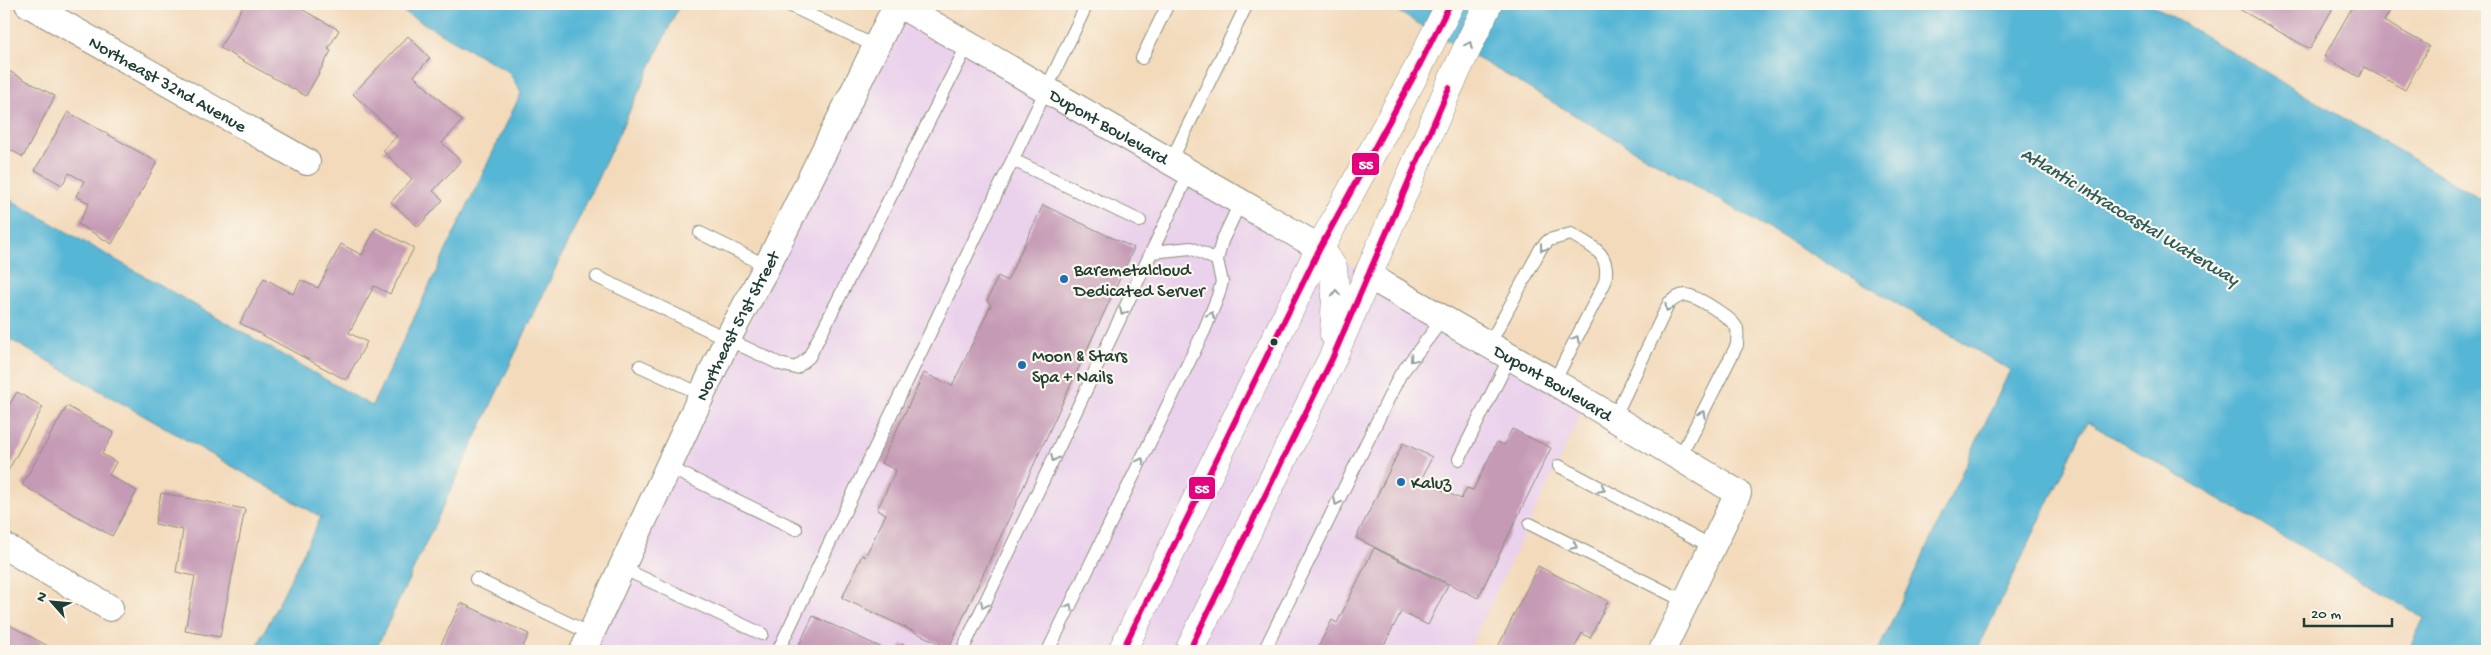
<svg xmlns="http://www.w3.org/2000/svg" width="2491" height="655" viewBox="0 0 2491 655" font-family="'Gochi Hand',sans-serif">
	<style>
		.built { fill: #ead1ec }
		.water { fill: #56b6d5; stroke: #3a7a84 }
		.building { fill: #c59ab5 }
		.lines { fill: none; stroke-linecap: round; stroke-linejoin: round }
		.service-casing { stroke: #898c78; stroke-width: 14 }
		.minor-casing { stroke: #898c78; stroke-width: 28 }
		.primary-casing { stroke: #898c78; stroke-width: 29 }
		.service { stroke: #fff; stroke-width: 12 }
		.minor { stroke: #fff; stroke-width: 26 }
		.primary { stroke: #fff; stroke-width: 28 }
		.bus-1-casing { stroke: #fbf7ec; stroke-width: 10 }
		.bus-1 { stroke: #e5007d; stroke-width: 6 }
		.oneway { stroke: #8f9e9a }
		.poi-dot { fill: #1f6fb2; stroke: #fbf7ec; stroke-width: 2 }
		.bus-dot { fill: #1f3d34; stroke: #fbf7ec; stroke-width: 2 }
		.labels { text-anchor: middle; stroke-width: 4.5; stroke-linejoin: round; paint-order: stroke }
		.street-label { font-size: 18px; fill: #1f3d34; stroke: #fbf7ec }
		.poi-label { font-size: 18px; fill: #1f3d34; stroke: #fbf7ec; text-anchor: start }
		.water-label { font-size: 19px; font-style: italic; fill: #2d5b5c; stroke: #fbf7ec }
		.line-badge { stroke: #fbf7ec; stroke-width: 2 }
		.badge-label { font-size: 14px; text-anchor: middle; font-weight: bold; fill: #fff }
	</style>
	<rect width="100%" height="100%" fill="#fbf7ec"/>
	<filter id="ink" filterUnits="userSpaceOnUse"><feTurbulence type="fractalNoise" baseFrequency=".02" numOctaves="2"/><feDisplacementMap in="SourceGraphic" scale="10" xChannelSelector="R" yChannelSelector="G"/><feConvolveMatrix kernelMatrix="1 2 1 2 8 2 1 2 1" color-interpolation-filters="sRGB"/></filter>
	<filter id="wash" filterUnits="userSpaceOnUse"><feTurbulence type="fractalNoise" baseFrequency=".0096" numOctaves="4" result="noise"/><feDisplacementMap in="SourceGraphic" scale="20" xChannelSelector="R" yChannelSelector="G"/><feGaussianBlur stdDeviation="1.12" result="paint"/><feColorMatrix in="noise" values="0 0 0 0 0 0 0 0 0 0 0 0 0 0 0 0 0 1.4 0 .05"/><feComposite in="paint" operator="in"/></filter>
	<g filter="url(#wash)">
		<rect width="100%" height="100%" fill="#f3dabb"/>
		<path class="built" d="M908,9L1588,401L1468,651H583Z"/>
		<path class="water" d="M390,4H680L375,651H255L321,517L4,336V196L372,406L521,93L509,72Z
			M1385,4H2151L2487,203V651H2408L2424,618L2087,422L1977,651H1878L2010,370Z"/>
		<g id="blocks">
			<path class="building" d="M244,4H292L339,30L328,49L331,51L306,96L220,48Z
				M2242,4H2335L2310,49L2239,9Z
				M2354,4H2394L2384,21L2429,46L2405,90L2364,67L2359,77L2324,57Z
				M408,36L430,58L414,76L462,121L442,143L461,161L433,191L443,200L418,227L391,202L412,179L383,151L397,136L353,94Z
				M5,69L55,96L23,157L4,146Z
				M68,112L157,162L112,244L78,224L89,203L76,196L84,181L69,173L62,185L35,170Z
				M1043,205L1134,248L949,648L842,598L862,555L865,557L886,514L877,510L896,470L881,463L924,373L952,386L991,305L987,301L998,276L1007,281Z
				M376,228L414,248L390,294L374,286L349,333L367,342L346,380L240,323L264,278L293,294L301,280L318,288L341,244L362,255Z
				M17,392L43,407L4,478V407L7,409Z
				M67,406L114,433L102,454L116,462L109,475L137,491L112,536L22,485Z
				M1512,429L1551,448L1478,598L1356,538L1403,443L1432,457L1421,480L1461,499L1467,488L1473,490L1497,442L1504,445Z
				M161,493L245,509L220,637L185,631L195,576L176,572L183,530L155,524Z
				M1374,548L1448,585L1428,625L1401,612L1381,651H1316L1332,620L1337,623Z
				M1538,566L1608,601L1590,638L1582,633L1573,651H1496Z
				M461,603L529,634L521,651H438Z
				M813,616L889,651H796Z
				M4,622L57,651H4Z
				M902,644L918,651H899Z"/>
		</g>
	</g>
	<g filter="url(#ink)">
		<use href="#blocks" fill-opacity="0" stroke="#898c78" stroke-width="1"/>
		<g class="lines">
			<g class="service-casing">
				<path id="service" d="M787,4L875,46
					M1142,58L1168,4
					M1013,160L1140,221
					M1171,161L1247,4
					M700,233L767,266
					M1152,252L1191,248L1217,260
					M597,277L780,364L796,368L809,357L968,44
					M1489,345L1541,248L1549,240L1571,234C1593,247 1611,253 1605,282L1554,382
					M640,366L703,395
					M1614,418L1669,303C1674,299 1679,295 1686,295C1697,296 1734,319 1737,329C1738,334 1737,340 1737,345L1680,457
					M1459,459L1510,357
					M1559,466L1712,547
					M668,467L796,529
					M1530,524L1686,602
					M622,568L762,634
					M476,579L591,634
					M778,651L1087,4
					M962,651L1190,171
					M1048,651L1204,331L1218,296L1222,282L1217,260L1222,241L1241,201
					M1264,651L1400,375L1442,320"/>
			</g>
			<g class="minor-casing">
				<g id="minor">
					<path id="s1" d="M28,4L307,162"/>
					<path id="s2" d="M898,4L1320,248"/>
					<path id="s3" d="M1367,275L1554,382L1738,493L1662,651"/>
					<path d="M4,546L110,608"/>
					<path id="s4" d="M583,651L728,338L767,266L897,4"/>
				</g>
			</g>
			<g class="primary-casing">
				<path id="primary" d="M1320,248L1333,268L1336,296L1334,334
					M1122,651L1320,248L1416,72L1450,4
					M1189,651L1332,359L1449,87L1488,4"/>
			</g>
			<use href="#service" class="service"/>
			<use href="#minor" class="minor"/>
			<use href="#primary" class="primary"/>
			<g class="bus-1-casing">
				<path id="bus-1" d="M1122,651L1320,248L1416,72L1450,4
					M1189,651L1332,359L1449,88"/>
			</g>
			<use href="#bus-1" class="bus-1"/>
		</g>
		<defs><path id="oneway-chevron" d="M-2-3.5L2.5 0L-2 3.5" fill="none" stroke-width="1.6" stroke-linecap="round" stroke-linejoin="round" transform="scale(1.25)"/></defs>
		<g class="oneway">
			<use href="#oneway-chevron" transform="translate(1469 45) rotate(-65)"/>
			<use href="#oneway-chevron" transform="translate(1543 248) rotate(128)"/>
			<use href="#oneway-chevron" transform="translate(1336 293) rotate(-93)"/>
			<use href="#oneway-chevron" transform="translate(1668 308) rotate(120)"/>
			<use href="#oneway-chevron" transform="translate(1123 312) rotate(115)"/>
			<use href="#oneway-chevron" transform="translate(1211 315) rotate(-67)"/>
			<use href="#oneway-chevron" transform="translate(1576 339) rotate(-63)"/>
			<use href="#oneway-chevron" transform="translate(1413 359) rotate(130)"/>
			<use href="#oneway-chevron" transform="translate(1702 414) rotate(-63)"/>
			<use href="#oneway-chevron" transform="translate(1054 458) rotate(115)"/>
			<use href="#oneway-chevron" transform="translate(1141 461) rotate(-64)"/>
			<use href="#oneway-chevron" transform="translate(1602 489) rotate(28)"/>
			<use href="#oneway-chevron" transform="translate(1337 502) rotate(116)"/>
			<use href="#oneway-chevron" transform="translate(1574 546) rotate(27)"/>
			<use href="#oneway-chevron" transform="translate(984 605) rotate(115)"/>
			<use href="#oneway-chevron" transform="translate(1069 607) rotate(-64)"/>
		</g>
	</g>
	<g class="poi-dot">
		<circle cx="1064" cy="279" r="5"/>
		<circle cx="1022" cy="365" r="5"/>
		<circle cx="1401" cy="482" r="5"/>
	</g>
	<circle class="bus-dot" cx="1274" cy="342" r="4.5"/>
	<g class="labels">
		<g class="street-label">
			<text dy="6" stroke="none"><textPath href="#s1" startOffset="161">Northeast 32nd Avenue</textPath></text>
			<text dy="6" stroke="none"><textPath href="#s2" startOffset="244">Dupont Boulevard</textPath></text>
			<text dy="6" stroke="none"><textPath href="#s4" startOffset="360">Northeast 51st Street</textPath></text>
			<text dy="6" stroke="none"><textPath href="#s3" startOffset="215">Dupont Boulevard</textPath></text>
		</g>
		<g class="poi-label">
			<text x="1074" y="275">Baremetalcloud<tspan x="1074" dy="21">Dedicated Server</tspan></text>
			<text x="1032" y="361">Moon &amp; Stars<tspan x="1032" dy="21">Spa + Nails</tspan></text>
			<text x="1411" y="488">Kaluz</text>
		</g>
		<g class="water-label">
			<text transform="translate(2131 215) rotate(31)" y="7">Atlantic Intracoastal Waterway</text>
		</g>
	</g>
	<g class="line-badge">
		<rect x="1351" y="152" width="29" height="24" rx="5" fill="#e5007d"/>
		<rect x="1188" y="476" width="28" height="24" rx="5" fill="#e5007d"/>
	</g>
	<g class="badge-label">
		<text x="1366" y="169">55</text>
		<text x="1202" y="493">55</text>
	</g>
	<rect width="2491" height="655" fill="none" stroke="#fbf7ec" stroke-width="20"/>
	<g transform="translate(52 602) rotate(297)" stroke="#fbf7ec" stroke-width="4" paint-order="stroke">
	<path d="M0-4L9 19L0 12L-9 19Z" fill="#1f3d34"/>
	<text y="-8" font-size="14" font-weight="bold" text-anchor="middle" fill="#1f3d34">N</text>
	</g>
	<path d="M2304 618v8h88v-8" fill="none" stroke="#1f3d34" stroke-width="2.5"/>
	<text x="2311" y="618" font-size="15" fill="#1f3d34" stroke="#fbf7ec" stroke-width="4" paint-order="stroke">20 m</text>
</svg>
